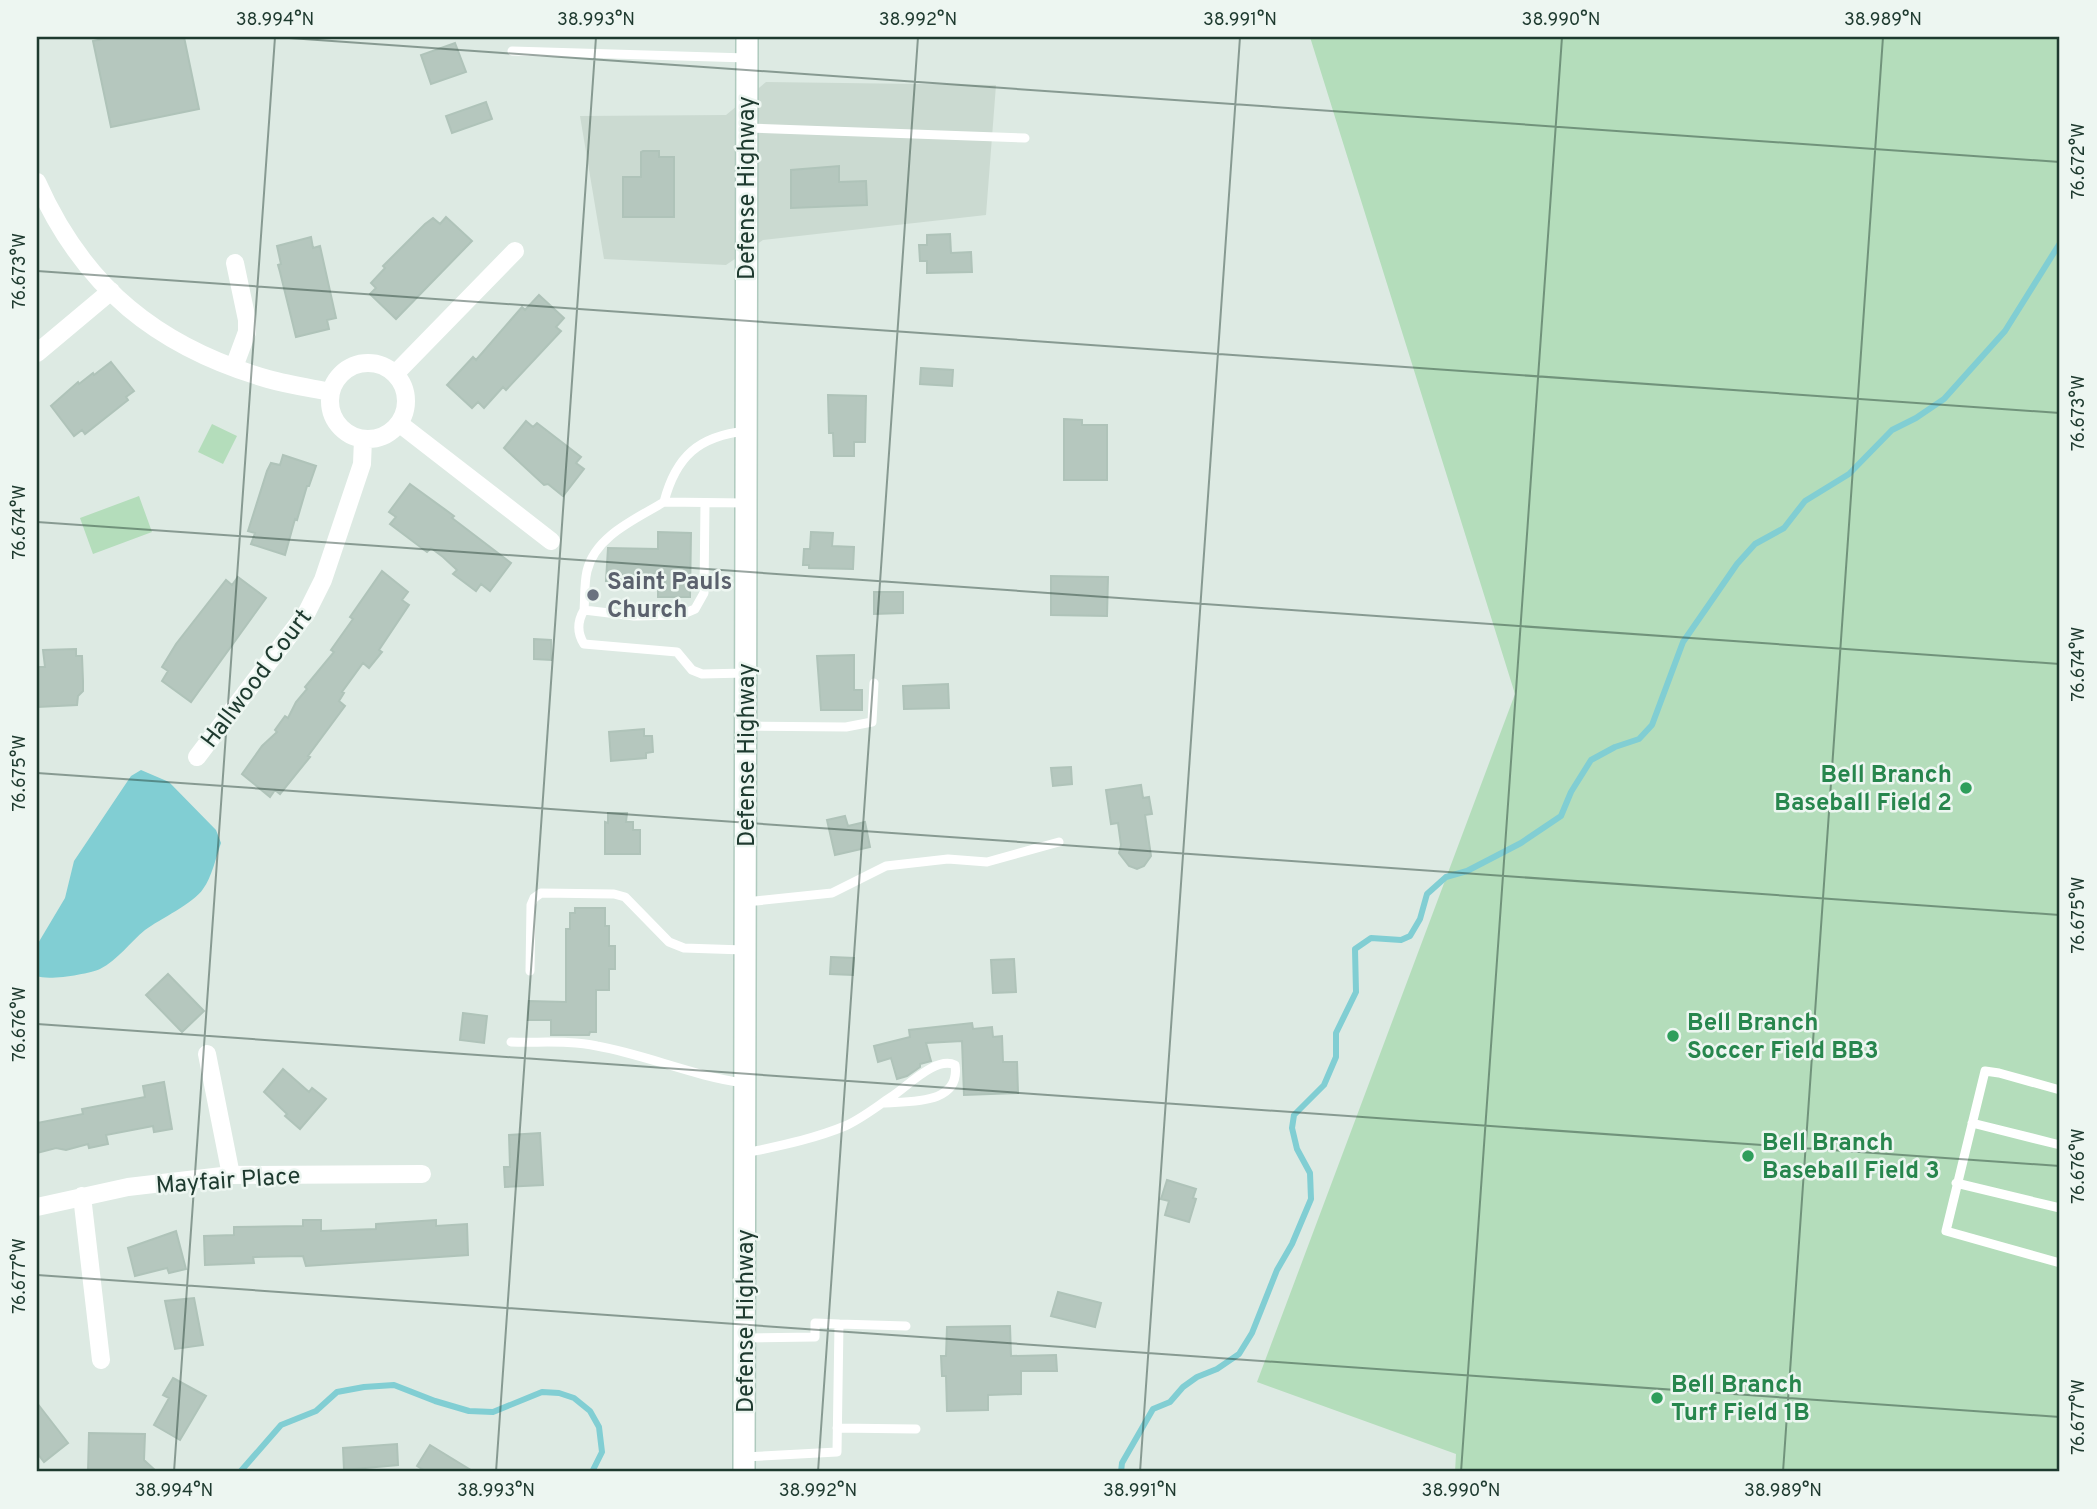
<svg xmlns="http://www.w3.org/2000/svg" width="2097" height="1509" viewBox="0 0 2097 1509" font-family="Overpass,sans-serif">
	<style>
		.built { fill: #cbdad1 }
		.green { fill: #b4ddbb }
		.water { fill: #81ced3 }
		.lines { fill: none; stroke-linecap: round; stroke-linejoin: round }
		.stream { stroke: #81ced3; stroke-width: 6 }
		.building { fill: #b5c7be; stroke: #afc3b9; stroke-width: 2 }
		.secondary-casing { stroke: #afcabe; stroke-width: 24 }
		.service { stroke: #fff; stroke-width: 9 }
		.minor { stroke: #fff; stroke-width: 18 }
		.secondary { stroke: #fff; stroke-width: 21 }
		.ticks { fill: none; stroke: #1e3a2f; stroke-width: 2; stroke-opacity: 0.45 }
		.worship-dot { fill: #6b7280; stroke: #edf6f1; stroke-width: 2.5 }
		.leisure-dot { fill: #2e9e5b; stroke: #edf6f1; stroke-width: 2.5 }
		.labels { text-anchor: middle; stroke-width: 5; stroke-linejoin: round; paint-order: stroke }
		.street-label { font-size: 24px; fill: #1e3a2f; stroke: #edf6f1 }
		.worship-label { font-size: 24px; font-weight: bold; fill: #5b616d; stroke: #edf6f1; text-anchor: start }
		.leisure-label { font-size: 24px; font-weight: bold; fill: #27864d; stroke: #edf6f1; text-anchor: start }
		.neatline { fill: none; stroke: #1e3a2f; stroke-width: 2.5 }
		.ticks-label { font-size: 18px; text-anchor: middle; fill: #1e3a2f }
	</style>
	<rect width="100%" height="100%" fill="#ddeae3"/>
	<path class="built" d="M766,82L996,85L986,215L763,240L726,265L604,259L580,116L726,115Z"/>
	<path class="green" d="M1310,37H2060V1472H1455L1456,1454L1257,1382L1515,694Z
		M212,424L237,436L223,464L198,452Z
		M139,496L152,532L93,554L80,518Z"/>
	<path class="water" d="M141,770L169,782L216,830L221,843C216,857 212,877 203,889C194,903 160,919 145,930C130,942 118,960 100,969C89,974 48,981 37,976V945L65,898L74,861L131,776Z"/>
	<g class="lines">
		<path class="stream" d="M240,1472L281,1425L316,1411L337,1392L364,1387L394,1385L435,1401L469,1411L493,1412L542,1392L559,1393L574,1398L590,1411L599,1427L602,1452L592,1472
			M1121,1472L1122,1463L1153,1409L1170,1402L1183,1387L1197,1377L1217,1369L1239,1354L1252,1333L1277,1270L1292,1244L1311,1199L1310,1173L1297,1149L1292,1128L1294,1115L1324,1085L1336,1057V1033L1356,992L1355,949L1371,938L1401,940L1410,936L1420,919L1427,894L1446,877L1467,871L1521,843L1561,816L1571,792L1591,760L1615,747L1639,739L1652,725L1683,642L1737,564L1755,544L1784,528L1805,501L1849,474L1892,430L1916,418L1944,399L2005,331L2060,243"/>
	</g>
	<path class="building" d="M112,37H184L199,109L111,127L93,41Z
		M455,43L466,72L431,84L421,55Z
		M486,102L492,119L452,133L446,116Z
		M643,151H659V157H674V217H623V177H641V152Z
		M839,166V182L866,181L867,205L791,208V170Z
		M446,217L472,241L396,319L370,294L376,288L371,283L385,268L383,266L425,224L433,218L440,224Z
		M950,234L951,253L971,252L972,272L927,273V261H920L919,245H927V235Z
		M311,237L313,248L320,246L336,318L327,320L329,329L296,337L280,272L278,265L281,264L277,246Z
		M539,295L564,318L556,327L561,331L506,390L503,387L484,408L478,402L472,408L447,385L473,357L476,360L522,307L525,310Z
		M111,362L134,391L126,397L128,400L85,434L82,430L74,436L51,406L78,382L79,384L93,373L94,375Z
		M921,368L953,370L952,386L920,384Z
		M828,395L866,396L865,442H854V456H834L833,433H829Z
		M1064,419L1082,420V425H1107V480H1064Z
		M526,421L533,427L537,423L581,457L576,463L584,469L563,496L548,484L544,485L504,448Z
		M283,455L316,466L309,486H307L297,520L295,519L285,555L251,544L255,533L248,531L267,471L271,463L280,465Z
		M410,484L454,516L452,518L511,563L490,591L481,584L476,591L453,574L457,570L443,557L431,548L427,552L390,524L396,517L389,512Z
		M658,532L691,533L690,597H658V581H606L608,548L658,549Z
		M811,532L833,533L832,546L854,547L853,569L809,568V565H803L804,549H810Z
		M382,571L408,592L402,600L409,605L379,650L382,652L369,668L363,663L342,692L344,693L339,701L345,706L308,756L310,757L280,794L275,790L270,797L242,774L262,746L277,732L275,730L285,716L288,718L296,702L307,689L305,687L334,652L331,650L353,619L350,617Z
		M1051,576L1108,577L1107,616L1051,615Z
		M238,577L266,598L191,702L162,681L168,671L162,667L176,644L226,580L232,585Z
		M874,592H903V613L874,614Z
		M534,639L551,640V660L534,659Z
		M76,649V656H82L83,681V691L78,696L77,705L38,707L37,667H45L43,650Z
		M854,655V690H862V710H821L817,656Z
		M948,684L949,708L904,709L903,686Z
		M644,729V736H652L653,752L646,753V758L611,761L609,732Z
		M1071,767L1072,784L1053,786L1051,768Z
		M1141,785L1143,798L1149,797L1152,814L1145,815L1151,856L1144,866L1137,869L1129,866L1119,853L1121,845L1118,823L1111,824L1106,790Z
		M608,813H627L626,822H633V830H640V854H605V822L608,823Z
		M845,816L848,826L865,822L870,847L835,855L827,820Z
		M575,908H605V926H609V946H615V969H609V990H596V1032H590L589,1035H551V1020H528L529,1001L566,1002V929H570V913H575Z
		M831,957L854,958L853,975L830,974Z
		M1014,959L1016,992L993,993L991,960Z
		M168,974L204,1011L182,1032L146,995Z
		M463,1013L487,1016L484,1043L460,1040Z
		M972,1023L973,1029L992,1027L993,1037L1002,1036L1003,1062H1017L1018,1093L964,1095L962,1041L926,1043L931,1061L920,1064V1067L907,1076L897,1079L891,1058L878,1062L874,1046L910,1037L909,1030Z
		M283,1069L309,1092L312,1088L326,1099L300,1129L285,1116L287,1114L264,1092Z
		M164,1082L172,1129L154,1132L153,1126L106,1135L108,1144L89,1148L88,1144L66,1150L56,1148L37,1153V1123L83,1114L82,1109L145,1097L143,1086Z
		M540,1133L543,1185L505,1187L504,1167H510L509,1135Z
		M1167,1180L1196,1189L1193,1198L1196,1199L1189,1222L1165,1215L1169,1201L1161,1199Z
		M303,1220H321V1231L376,1229V1224L436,1220V1226L467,1224L468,1255L306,1266L303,1256L253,1257L254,1263L205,1265L204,1236L234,1235V1227L303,1226Z
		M176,1231L186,1269L169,1273L167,1268L135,1276L128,1248Z
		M1058,1292L1101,1303L1095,1327L1051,1316Z
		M194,1298L203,1345L175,1349L165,1301Z
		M1010,1326L1011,1356L1056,1355L1057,1371H1021V1394L988,1395V1410L947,1411L946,1376H942L941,1356H946L947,1327Z
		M173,1378L206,1396L180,1440L154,1425L169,1398L163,1395Z
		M37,1403L68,1443L44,1462L37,1453Z
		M89,1433L145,1434L144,1460L157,1472H88Z
		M397,1444L398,1465L344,1470L343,1448Z
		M430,1445L474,1472H427L417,1466Z"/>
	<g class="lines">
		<g class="secondary-casing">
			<path id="secondary" d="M744,1472L747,37"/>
		</g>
		<path class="service" d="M512,51L747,58
			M748,128L1025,138
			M705,503L704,593L695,609L681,615L634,616L584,610C577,622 577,633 584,644L677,652L692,670L702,674L746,673
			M746,503L664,502C676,456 699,436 746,431
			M584,610C585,598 584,584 587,571C595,536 636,519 664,502
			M746,726L846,727L872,722L874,683
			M746,902L832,893L886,866L948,859L987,862L1059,842
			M530,971L531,905L534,898L541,893L614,894L625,897L669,942L684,948L744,950
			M511,1042C539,1043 570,1040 597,1046C647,1055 693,1076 744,1083
			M2060,1090L1999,1073L1985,1071L1946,1231L2060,1263
			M1972,1123L2060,1145
			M746,1153C778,1146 814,1139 845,1126C861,1119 876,1107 891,1097C908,1086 936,1056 955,1065C961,1105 910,1101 883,1103
			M1956,1183L2060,1208
			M745,1338L815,1337V1323L839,1324
			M837,1428L916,1429
			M744,1457L837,1452L839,1324L906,1326"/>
		<path class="minor" d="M37,182C84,288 158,347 268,379C289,385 311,388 331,392
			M37,353L111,291
			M330 401a38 38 0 1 1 76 0a38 38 0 1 1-76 0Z
			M234,367L247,332V320L235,263
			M395,374L515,251
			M400,424L551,541
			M197,757L307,612L323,580L362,464L363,439
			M207,1054L231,1175
			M82,1196L101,1360
			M37,1207L128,1187L231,1175L422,1174"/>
		<use href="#secondary" class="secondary"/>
	</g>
	<path class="ticks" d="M275,37L2060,162M37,271L2060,413M37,522L2060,664M37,773L2060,915M37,1024L2060,1166M37,1275L2060,1417M174,1472L275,37M496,1472L596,37M818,1472L918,37M1140,1472L1240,37M1461,1472L1562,37M1783,1472L1883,37"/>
	<circle class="worship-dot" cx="593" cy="595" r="7"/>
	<g class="leisure-dot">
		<circle cx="1966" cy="788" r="7"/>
		<circle cx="1673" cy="1036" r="7"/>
		<circle cx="1748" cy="1156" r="7"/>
		<circle cx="1657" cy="1398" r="7"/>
	</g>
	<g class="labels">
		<g class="street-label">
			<text transform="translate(746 188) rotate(-90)" y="8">Defense Highway</text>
			<text transform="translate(256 678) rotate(-53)" y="8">Hallwood Court</text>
			<text transform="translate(746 755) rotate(-90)" y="8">Defense Highway</text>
			<text transform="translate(228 1180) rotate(-4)" y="8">Mayfair Place</text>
			<text transform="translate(745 1321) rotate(-90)" y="8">Defense Highway</text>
		</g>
		<g class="worship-label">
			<text x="607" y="589">Saint Pauls<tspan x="607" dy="28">Church</tspan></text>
		</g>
		<g class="leisure-label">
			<text x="1952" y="782" text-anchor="end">Bell Branch<tspan x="1952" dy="28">Baseball Field 2</tspan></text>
			<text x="1687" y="1030">Bell Branch<tspan x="1687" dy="28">Soccer Field BB3</tspan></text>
			<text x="1762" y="1150">Bell Branch<tspan x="1762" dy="28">Baseball Field 3</tspan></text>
			<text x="1671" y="1392">Bell Branch<tspan x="1671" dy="28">Turf Field 1B</tspan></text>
		</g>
	</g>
	<rect width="2097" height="1509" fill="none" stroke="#edf6f1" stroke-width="77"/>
	<rect x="38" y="38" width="2020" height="1432" class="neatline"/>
	<g class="ticks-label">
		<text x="275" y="25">38.994°N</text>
		<text x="596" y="25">38.993°N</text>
		<text x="918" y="25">38.992°N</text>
		<text x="1240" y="25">38.991°N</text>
		<text x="1561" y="25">38.990°N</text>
		<text x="1883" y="25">38.989°N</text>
		<text transform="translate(2078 161) rotate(-90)" y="6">76.672°W</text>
		<text transform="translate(19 271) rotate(-90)" y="6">76.673°W</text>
		<text transform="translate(2078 413) rotate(-90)" y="6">76.673°W</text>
		<text transform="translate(19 522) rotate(-90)" y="6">76.674°W</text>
		<text transform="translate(2078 664) rotate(-90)" y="6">76.674°W</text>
		<text transform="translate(19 773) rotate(-90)" y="6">76.675°W</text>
		<text transform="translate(2078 915) rotate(-90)" y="6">76.675°W</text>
		<text transform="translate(19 1024) rotate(-90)" y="6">76.676°W</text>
		<text transform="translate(2078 1166) rotate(-90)" y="6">76.676°W</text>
		<text transform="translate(19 1276) rotate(-90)" y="6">76.677°W</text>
		<text transform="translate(2078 1417) rotate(-90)" y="6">76.677°W</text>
		<text x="174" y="1496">38.994°N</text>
		<text x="496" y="1496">38.993°N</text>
		<text x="818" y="1496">38.992°N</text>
		<text x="1140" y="1496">38.991°N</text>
		<text x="1461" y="1496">38.990°N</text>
		<text x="1783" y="1496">38.989°N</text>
	</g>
</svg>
